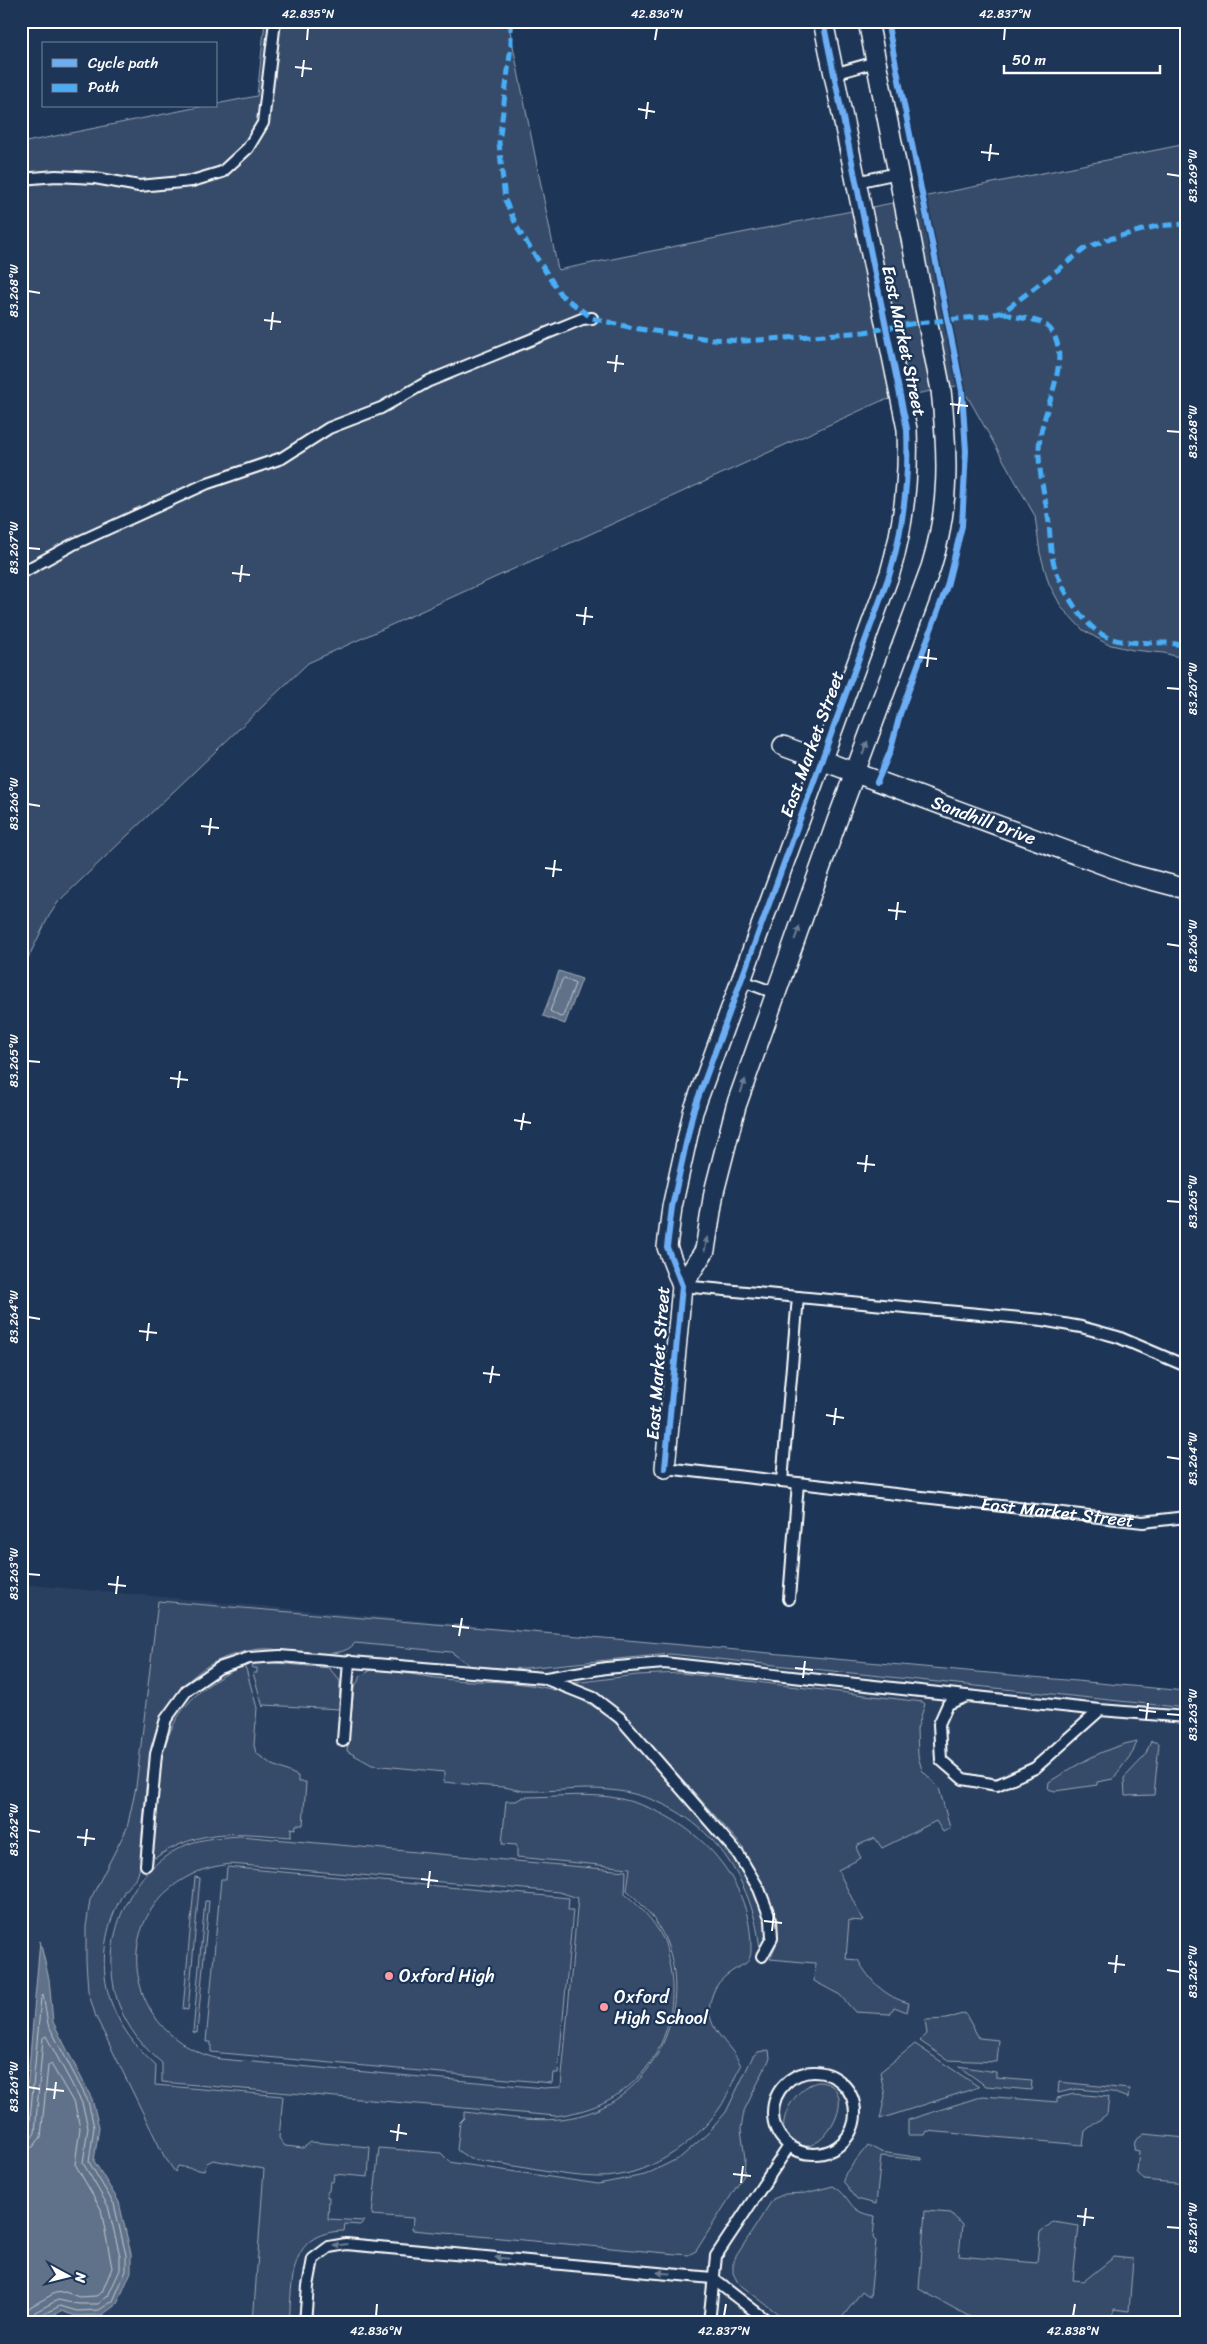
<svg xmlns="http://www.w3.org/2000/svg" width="1207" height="2344" viewBox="0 0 1207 2344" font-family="Sriracha,sans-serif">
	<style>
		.built { fill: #2a4161 }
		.green { fill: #364b69; stroke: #9aa5b4; fill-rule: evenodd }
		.water { fill: #617289; stroke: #a0aab8 }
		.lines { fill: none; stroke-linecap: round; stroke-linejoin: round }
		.shore { stroke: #c0c7d0; stroke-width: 1 }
		.service-casing { stroke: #fff; stroke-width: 14 }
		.minor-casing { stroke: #fff; stroke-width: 22 }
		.service { stroke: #1d3557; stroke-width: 10 }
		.minor { stroke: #1d3557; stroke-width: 19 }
		.quiet { stroke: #49aef6; stroke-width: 5; stroke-dasharray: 10 5; stroke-linecap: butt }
		.cycleway-casing { stroke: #1d3557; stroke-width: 9 }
		.cycleway { stroke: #6dadf4; stroke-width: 6 }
		.oneway { fill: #6c7c92 }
		.ticks { fill: none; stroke: #fff; stroke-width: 2 }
		.poi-dot { fill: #ff9aa2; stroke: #1d3557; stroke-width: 2 }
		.labels { text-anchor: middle; stroke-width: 4.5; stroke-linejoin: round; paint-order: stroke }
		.street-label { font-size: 18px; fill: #fff; stroke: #1d3557 }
		.poi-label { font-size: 18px; fill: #fff; stroke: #1d3557; text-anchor: start }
		.neatline { fill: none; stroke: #fff; stroke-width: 2 }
		.ticks-label { font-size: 12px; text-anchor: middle; fill: #fff }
	</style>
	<rect width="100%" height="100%" fill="#1d3557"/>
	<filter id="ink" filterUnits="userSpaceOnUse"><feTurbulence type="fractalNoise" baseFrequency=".02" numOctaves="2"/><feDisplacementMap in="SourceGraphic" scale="10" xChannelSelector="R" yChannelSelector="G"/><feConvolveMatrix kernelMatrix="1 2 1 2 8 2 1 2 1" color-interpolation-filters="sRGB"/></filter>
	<g filter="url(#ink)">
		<path class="built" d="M21,1584L1186,1691V2323H21Z"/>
		<path class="green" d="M265,21H508L558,270C767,227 977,187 1186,144V659L1164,653L1133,650L1107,644L1083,630L1062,608L1049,584L1040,553L1035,516L961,385L881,401L308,663L59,901L49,916L21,972V143L204,106H216V104L257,96Z
			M158,1601L627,1640L1186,1691V1708L670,1654L514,1669L471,1666L451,1652L355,1643C339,1664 285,1647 260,1649C241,1651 219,1658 203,1669C146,1709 148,1771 142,1833C141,1845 142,1863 138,1874C136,1881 127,1886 124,1892C109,1918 102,1946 105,1976C109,2012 130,2042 156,2066L155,2085L283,2096L279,2138L285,2146L303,2148L311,2142L370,2147L368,2177L334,2174L333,2182H330L329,2191L327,2192V2197H329L328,2219L364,2221L360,2225L345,2224L344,2231C287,2232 293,2280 289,2323H253L264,2169L213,2160L207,2163L204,2171L178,2166L175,2172L164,2156L96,2017L88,1991L86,1961V1927L90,1900L127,1828L136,1787Z
			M266,1662L329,1668L340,1681L339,1709L264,1705L263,1707L253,1673H257V1668H252L253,1664Z
			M243,1666L246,1669L257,1708L254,1745L256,1753L271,1764L298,1776V1782H306L303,1825H296L295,1829L291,1828V1837C239,1833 201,1827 155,1858L153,1855C159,1768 152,1705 243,1666Z
			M371,1670C405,1671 439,1681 473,1681C503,1681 543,1684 573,1696C590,1703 606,1714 620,1727C636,1742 650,1761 665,1778C693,1810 791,1906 760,1951C753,1869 696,1798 610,1790C581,1787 552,1792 523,1791C517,1790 510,1788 504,1787C484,1786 464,1784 444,1782V1772L372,1765L347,1751L354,1688L361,1676Z
			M681,1673L923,1702L925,1704L917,1729L918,1756L922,1770L939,1788L950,1828L943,1832L936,1821L882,1848L875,1838L858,1845L857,1850L861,1858L838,1870L863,1921L849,1920L846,1959L858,1960C870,1981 885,1997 909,2003L907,2012L894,2007L890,2014L855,2012L840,1995L814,1981L815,1963L770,1959L778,1940L775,1911L742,1846L626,1716L600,1696L574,1683L637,1675Z
			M1137,1741L1133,1752L1113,1779L1097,1782V1785L1055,1791L1048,1789L1049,1782C1078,1764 1103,1748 1137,1741Z
			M1151,1741L1159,1743L1154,1795L1125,1796L1124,1778L1145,1756Z
			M523,1797C555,1797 591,1792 621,1799C692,1815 752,1876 751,1949C751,1954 750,1960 746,1963C734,1970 719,1977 713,1993C699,2028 731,2041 741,2066C732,2081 729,2095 719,2109C693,2146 645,2178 598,2177C555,2176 513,2164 470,2159L457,2150L460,2122L464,2118V2112C504,2116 547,2126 585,2114C656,2092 693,2009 666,1941C658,1921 643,1905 627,1890L630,1868L517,1857V1845L502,1844L506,1801H516Z
			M240,1836L626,1871L625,1894C640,1907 653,1919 662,1937C666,1943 667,1952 668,1959C682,2012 660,2072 610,2099C593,2109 575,2113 556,2116L162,2082V2063C143,2047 128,2029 119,2005C96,1943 130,1863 194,1842C209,1838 224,1837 240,1836ZM230,1864L559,1892L578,1898L561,2087L544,2088L220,2059C126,2039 104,1916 193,1874C204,1868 218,1866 230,1864Z
			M227,1867L569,1898L568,1910H573L558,2073H553L552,2083L211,2052V2042H206L221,1879H226Z
			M195,1877L200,1878L188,2010L183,2009Z
			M205,1901H209L197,2033L193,2032Z
			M965,2013L979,2038L999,2040L997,2062L948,2060L920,2041L927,2034L925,2020L947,2019Z
			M915,2044L979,2087L880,2119L885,2096L880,2072Z
			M769,2050L770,2058L744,2111L741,2129L745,2159L744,2175L696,2251L688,2255L412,2230L413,2218L372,2215L379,2148L441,2153L450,2162L455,2163L598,2184L645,2175L681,2157L709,2132L726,2112L753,2056L758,2052Z
			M958,2066L996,2072V2078L1032,2081L1031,2090L986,2086Z
			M819,2082C863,2085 826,2158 796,2145C767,2132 795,2084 819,2082Z
			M1059,2082L1129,2089L1128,2098L1112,2092L1076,2089L1058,2093Z
			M1074,2094L1109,2097L1107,2114L1085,2131L1083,2145L927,2131L925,2135H908V2120L983,2096L1057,2102V2098Z
			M1144,2134L1186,2138V2184L1144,2180L1137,2172L1139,2151L1134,2150L1135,2141Z
			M868,2145L881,2152L922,2158V2160L881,2156L876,2204L857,2199L843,2181L845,2174Z
			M833,2186C853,2197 846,2212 875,2216L873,2238L876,2241L870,2297L862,2291L838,2323H790L738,2283L733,2273V2261L773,2199L785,2194L806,2193Z
			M925,2211L951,2213L962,2225L959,2256L1037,2263L1040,2232L1053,2222L1079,2226L1073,2280L1084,2281L1114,2257L1133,2259L1129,2311L1114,2309L1113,2323H981L919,2289Z"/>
		<path class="water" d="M559,971L582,979L565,1024L543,1016Z
			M40,1941L49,1979L53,2022L92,2099L99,2127L94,2161L119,2202L131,2254V2272L117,2304L102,2315L76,2316L61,2311L38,2323H21V2159Z"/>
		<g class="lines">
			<path class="shore" d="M565,978L575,984L563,1016L560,1017L550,1011L562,980Z
				M21,2136L26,2135L29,2131L41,1998L43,1995L48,2024L88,2101L94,2127L89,2162L114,2204L126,2255V2271L113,2301L99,2310L77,2311L60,2306L39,2316L37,2323
				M21,2143L30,2140L35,2133L43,2038L46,2036L82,2103L88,2127L83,2163L108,2206L120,2256V2270L108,2296L98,2304H78L58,2300L35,2312L31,2323
				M21,2150L33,2147L41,2137L48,2066L51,2064L75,2105L80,2128L75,2164L101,2209L112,2268L102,2292L96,2296L79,2297L65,2292L55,2293L30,2307L24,2315L23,2323"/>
			<g class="service-casing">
				<g id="service">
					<path d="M833,74L876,62"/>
					<path d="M21,179L56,176L95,178L139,186L192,181L222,172L248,148L263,123L275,21"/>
					<path d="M856,182L898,173"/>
					<path d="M21,573L72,545L208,483L282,458L329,428L381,408L429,381L582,319L592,318"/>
					<path d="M740,980L775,993"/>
					<path d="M682,1286L1042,1320L1081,1327L1118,1337L1186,1366"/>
					<path id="s1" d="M665,1468L1143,1522L1186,1517"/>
					<path d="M782,1481L798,1297"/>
					<path d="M789,1599L798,1483"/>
					<path d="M546,1678L606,1668L664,1663L966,1696"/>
					<path d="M1100,1710L1035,1768L997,1785L963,1779L941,1760L939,1724L948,1704L967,1696L1100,1710L1186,1717"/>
					<path d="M343,1741L349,1661"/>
					<path d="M146,1865L156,1754L166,1719L187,1690L219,1668L249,1658L280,1656L544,1678L594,1698L620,1718L738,1854L759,1889L771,1920L772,1938L762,1956"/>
					<circle cx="814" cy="2113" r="41"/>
					<path d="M305,2323L308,2286L313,2259L329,2247L346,2244L712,2278L770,2323"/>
					<path d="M709,2323L716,2256L789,2146"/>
				</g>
			</g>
			<g class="minor-casing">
				<g id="minor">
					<path id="s2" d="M783,746L1129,874L1186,889"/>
					<path d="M682,1286L705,1250L714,1192L736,1106L837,821L931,567C950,506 948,453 941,390L868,21"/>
					<path d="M665,1468L682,1286L667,1247L672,1207L693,1112L890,573C904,525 909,479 907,429L823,21"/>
				</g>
			</g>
			<use href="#service" class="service"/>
			<use href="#minor" class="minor"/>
			<path class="quiet" d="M511,21V46L499,143L505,200L519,231L561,295L592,318L633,328L710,339L745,341L864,332L917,323L987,316L1003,312L1086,248L1106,240L1157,226L1186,224
				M1003,312C1019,322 1041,314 1053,333C1070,362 1045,406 1040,437C1036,467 1045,493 1049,523C1050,534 1050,546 1052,557C1058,583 1081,626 1107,637C1131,647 1161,639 1186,646"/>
			<g class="cycleway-casing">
				<path id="cycleway" d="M877,782L890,752L900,714L947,586L962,526L966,451L962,391L887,21
					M665,1468L682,1286L667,1247L672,1207L693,1112L890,573C904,525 909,479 907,429L823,21"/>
			</g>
			<use href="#cycleway" class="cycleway"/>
		</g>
		<defs><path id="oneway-solid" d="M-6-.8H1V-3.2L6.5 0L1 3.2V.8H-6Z" transform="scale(1.25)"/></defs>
		<g class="oneway">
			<use href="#oneway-solid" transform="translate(865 748) rotate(-70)"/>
			<use href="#oneway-solid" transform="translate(797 933) rotate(-70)"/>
			<use href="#oneway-solid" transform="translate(743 1086) rotate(-71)"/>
			<use href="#oneway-solid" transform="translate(706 1244) rotate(-79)"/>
			<use href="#oneway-solid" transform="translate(340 2245) rotate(172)"/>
			<use href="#oneway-solid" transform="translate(502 2258) rotate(-175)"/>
			<use href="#oneway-solid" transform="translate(664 2273) rotate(-175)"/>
		</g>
	</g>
	<path class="ticks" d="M307,40L308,28M655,40L657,28M1004,40L1005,28M295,67L312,69M302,77L304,60M638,109L655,112M646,119L648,102M981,152L999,154M989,161L991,144M1167,174L1180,176M28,291L40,293M264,320L281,322M271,330L273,312M607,362L624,364M615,372L617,355M950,404L968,406M958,414L960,397M1167,431L1180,432M28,548L40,549M232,573L250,575M240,582L242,565M576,615L593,617M584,625L586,607M919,657L937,659M927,667L929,649M1167,688L1180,689M28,804L40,806M201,826L219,828M209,835L211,818M545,868L562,870M553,877L555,860M888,910L906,912M896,920L898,902M1167,944L1180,946M28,1061L40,1062M170,1078L188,1080M178,1088L180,1071M514,1120L531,1123M521,1130L524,1113M857,1163L875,1165M865,1172L867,1155M1167,1201L1180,1202M28,1317L40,1319M139,1331L157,1333M147,1341L149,1323M483,1373L500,1375M490,1383L493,1366M826,1415L844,1418M834,1425L836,1408M1167,1457L1180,1459M28,1574L40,1575M108,1584L126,1586M116,1594L118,1576M452,1626L469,1628M459,1636L462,1618M795,1668L813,1670M803,1678L805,1661M1139,1710L1156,1712M1167,1714L1180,1715M1146,1720L1148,1703M28,1830L40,1832M77,1837L95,1839M85,1846L87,1829M421,1879L438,1881M428,1888L430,1871M764,1921L782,1923M772,1931L774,1913M1108,1963L1125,1965M1167,1970L1180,1972M1115,1973L1117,1955M28,2087L40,2089M46,2089L64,2091M54,2099L56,2082M390,2131L407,2134M397,2141L399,2124M733,2174L751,2176M741,2183L743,2166M1077,2216L1094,2218M1084,2226L1086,2208M1167,2227L1180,2228M376,2316L377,2304M724,2316L726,2304M1073,2316L1075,2304"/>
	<g class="poi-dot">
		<circle cx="389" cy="1976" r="5"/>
		<circle cx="604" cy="2007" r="5"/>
	</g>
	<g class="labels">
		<g class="street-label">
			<text transform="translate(904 341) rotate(78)" y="6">East Market Street</text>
			<text transform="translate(812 744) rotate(-70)" y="6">East Market Street</text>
			<text dy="6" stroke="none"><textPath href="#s2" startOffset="214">Sandhill Drive</textPath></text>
			<text transform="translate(658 1363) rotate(-86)" y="6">East Market Street</text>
			<text dy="6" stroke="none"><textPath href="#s1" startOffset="395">East Market Street</textPath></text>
		</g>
		<g class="poi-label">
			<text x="399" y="1982">Oxford High</text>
			<text x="614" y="2003">Oxford<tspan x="614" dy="21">High School</tspan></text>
		</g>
	</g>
	<rect width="1207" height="2344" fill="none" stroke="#1d3557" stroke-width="55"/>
	<rect x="42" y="42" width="175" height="65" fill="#1d3557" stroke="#77869a"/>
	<rect x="52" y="59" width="25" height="8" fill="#6dadf4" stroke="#77869a"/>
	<text x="88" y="68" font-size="15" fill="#ffffff">Cycle path</text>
	<rect x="52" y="84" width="25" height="8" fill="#49aef6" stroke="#77869a"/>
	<text x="88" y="92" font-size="15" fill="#ffffff">Path</text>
	<g transform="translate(68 2276) rotate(97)" stroke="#1d3557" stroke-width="4" paint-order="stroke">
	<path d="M0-4L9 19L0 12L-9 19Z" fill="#ffffff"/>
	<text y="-8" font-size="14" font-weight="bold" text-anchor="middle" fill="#ffffff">N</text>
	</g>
	<path d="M1004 65v8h156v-8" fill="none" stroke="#ffffff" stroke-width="2.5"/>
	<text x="1012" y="65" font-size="15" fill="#ffffff" stroke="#1d3557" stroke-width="4" paint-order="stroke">50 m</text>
	<rect x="28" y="28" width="1152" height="2288" class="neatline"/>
	<g class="ticks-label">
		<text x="308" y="18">42.835°N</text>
		<text x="657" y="18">42.836°N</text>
		<text x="1005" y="18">42.837°N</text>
		<text transform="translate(1193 176) rotate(-90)" y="4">83.269°W</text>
		<text transform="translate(14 291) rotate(-90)" y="4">83.268°W</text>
		<text transform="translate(1193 432) rotate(-90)" y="4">83.268°W</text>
		<text transform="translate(14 548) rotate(-90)" y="4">83.267°W</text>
		<text transform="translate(1193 689) rotate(-90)" y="4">83.267°W</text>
		<text transform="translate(14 804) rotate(-90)" y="4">83.266°W</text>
		<text transform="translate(1193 946) rotate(-90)" y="4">83.266°W</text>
		<text transform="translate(14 1061) rotate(-90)" y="4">83.265°W</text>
		<text transform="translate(1193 1202) rotate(-90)" y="4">83.265°W</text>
		<text transform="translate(14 1317) rotate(-90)" y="4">83.264°W</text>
		<text transform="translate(1193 1459) rotate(-90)" y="4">83.264°W</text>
		<text transform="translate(14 1574) rotate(-90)" y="4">83.263°W</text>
		<text transform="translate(1193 1715) rotate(-90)" y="4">83.263°W</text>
		<text transform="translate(14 1830) rotate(-90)" y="4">83.262°W</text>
		<text transform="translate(1193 1972) rotate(-90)" y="4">83.262°W</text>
		<text transform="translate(14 2087) rotate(-90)" y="4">83.261°W</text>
		<text transform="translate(1193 2228) rotate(-90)" y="4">83.261°W</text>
		<text x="376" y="2335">42.836°N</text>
		<text x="724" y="2335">42.837°N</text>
		<text x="1073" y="2335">42.838°N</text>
	</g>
</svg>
